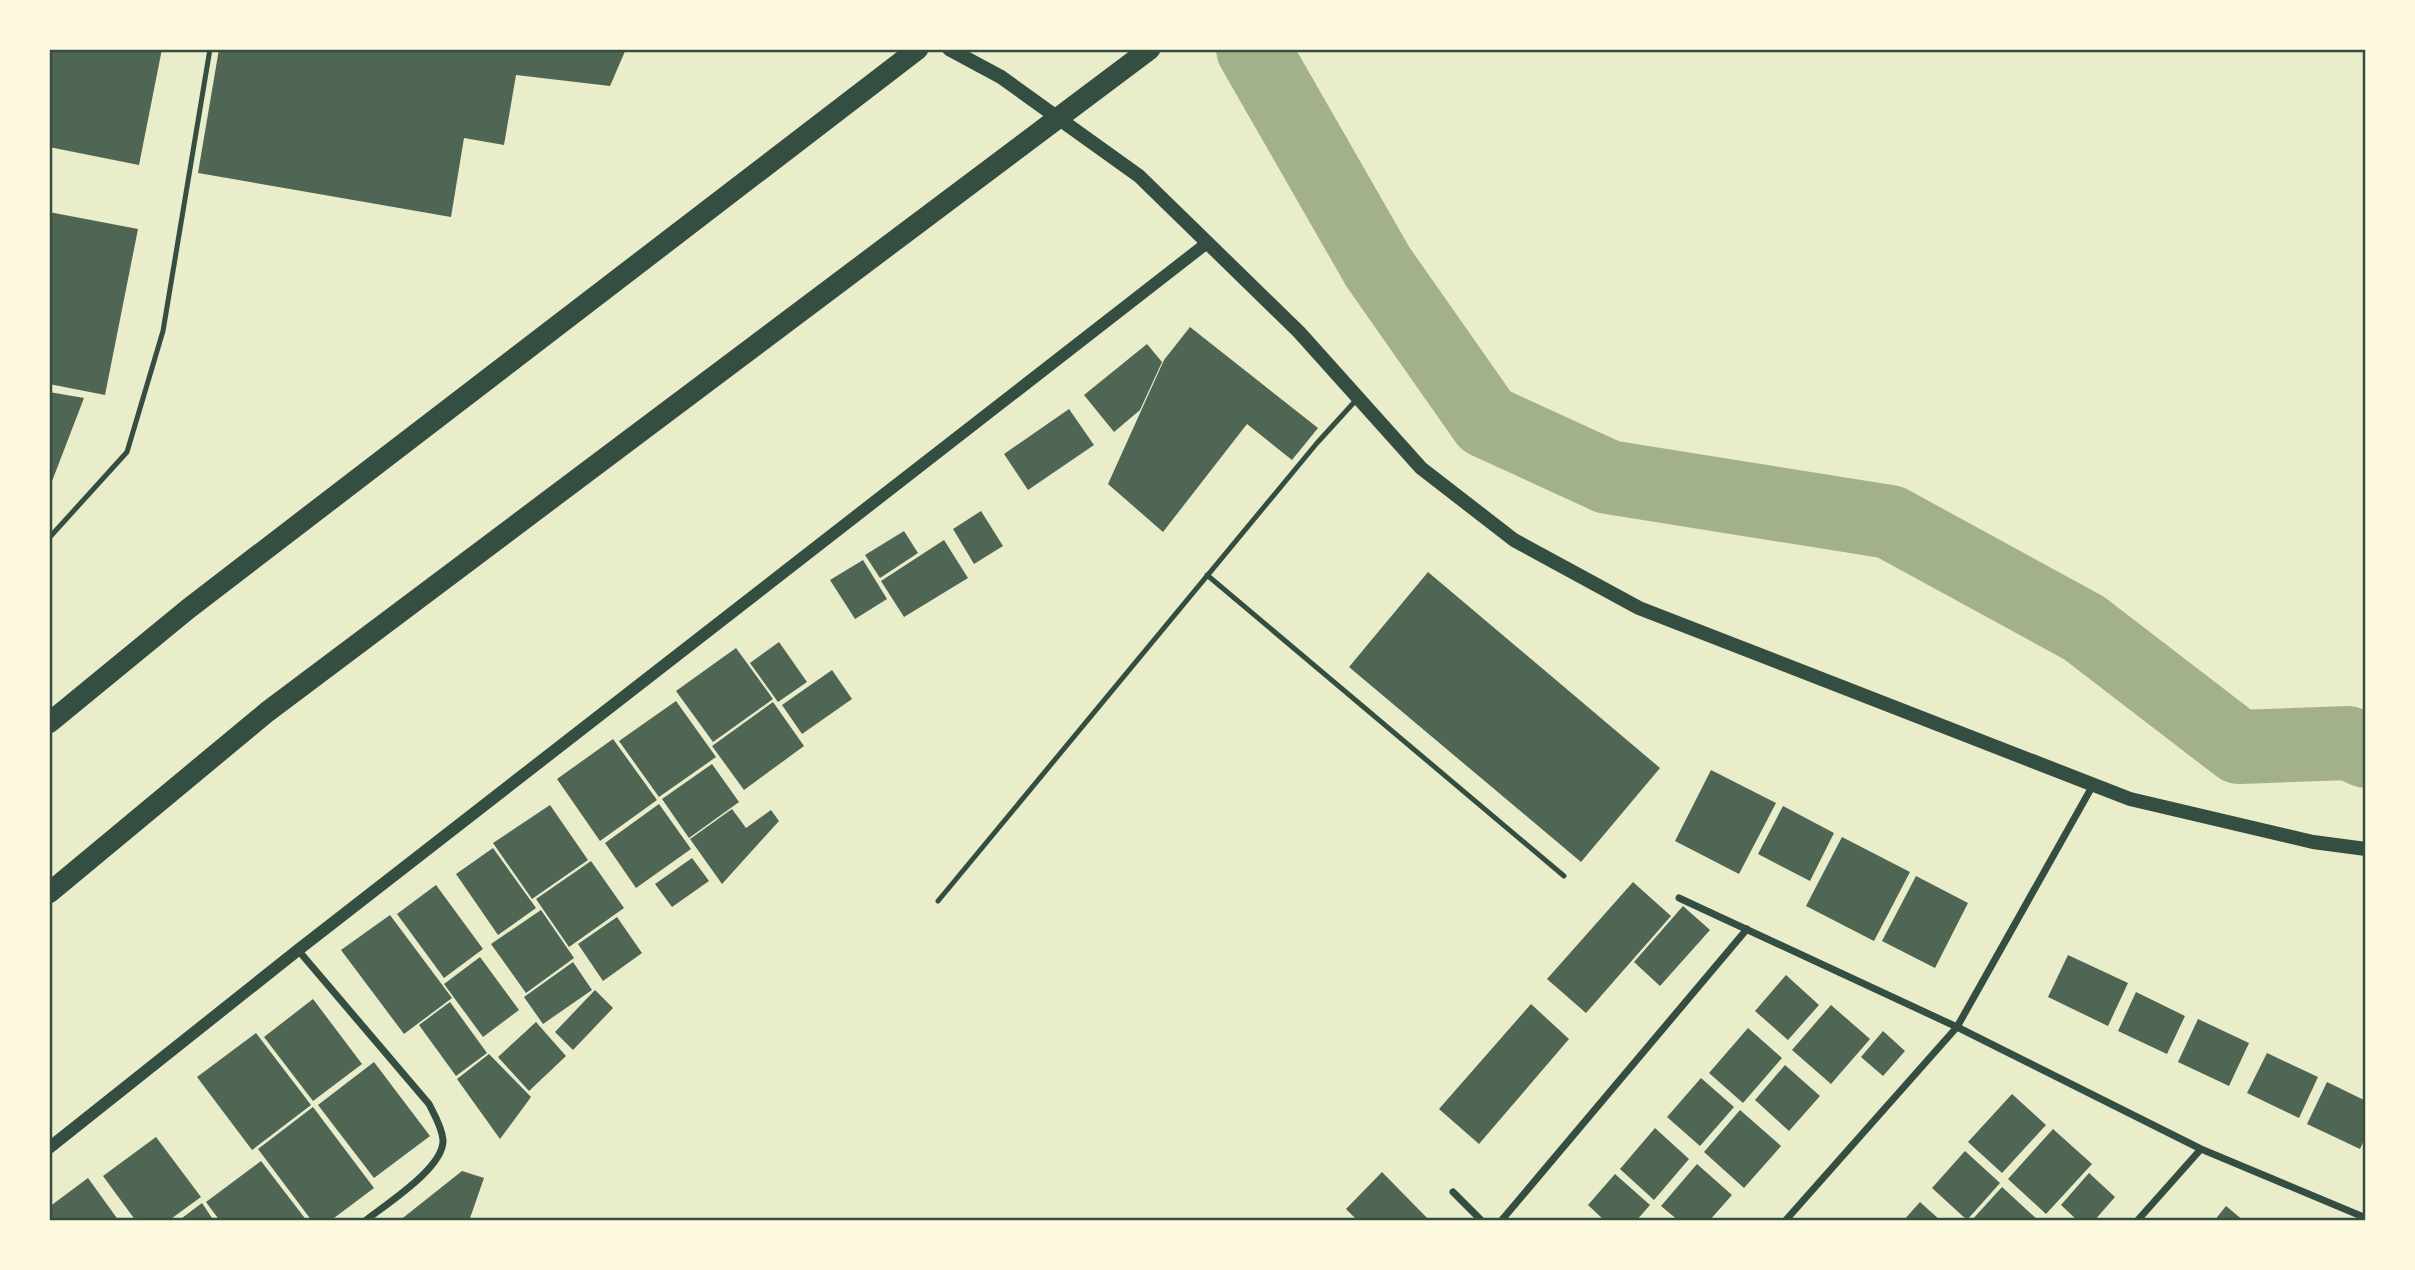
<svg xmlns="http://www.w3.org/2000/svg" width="2415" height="1270" viewBox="0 0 2415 1270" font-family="Inter,sans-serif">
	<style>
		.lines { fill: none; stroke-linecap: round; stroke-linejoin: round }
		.river { stroke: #a3b18a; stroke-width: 74 }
		.building { fill: #4f6655 }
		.service { stroke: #344e41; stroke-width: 5 }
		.minor { stroke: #344e41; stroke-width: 7 }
		.tertiary { stroke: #344e41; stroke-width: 12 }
		.secondary { stroke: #344e41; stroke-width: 14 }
		.motorway { stroke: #344e41; stroke-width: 21 }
		.neatline { fill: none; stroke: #344e41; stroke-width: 2.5 }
	</style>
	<rect width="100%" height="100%" fill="#e9edc9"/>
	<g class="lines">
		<path class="river" d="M1253,49L1378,267L1486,421L1608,477L1890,522L2084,628L2239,747L2348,743L2366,751"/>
	</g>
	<path class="building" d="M49,49H162L139,165L49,147Z
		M219,49H626L610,86L516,75L504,145L464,138L451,217L198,173Z
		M49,212L138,229L105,395L49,384Z
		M1190,327L1318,428L1292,460L1247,424L1163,532L1108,484L1164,360Z
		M1147,344L1162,362L1140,410L1114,432L1084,395Z
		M49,392L84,398L49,489Z
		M1069,409L1094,445L1028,490L1004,454Z
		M981,511L1003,546L974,564L953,529Z
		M904,531L918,553L880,578L865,555Z
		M944,540L968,578L904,617L881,581Z
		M863,560L887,599L855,619L830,580Z
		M1428,572L1660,768L1581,862L1349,667Z
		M779,642L807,682L778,702L750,663Z
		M736,648L773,699L713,742L676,691Z
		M832,670L852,699L802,734L782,705Z
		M676,701L716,757L659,797L619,741Z
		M773,702L804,746L744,790L712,746Z
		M613,739L657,800L600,841L557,779Z
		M712,764L739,802L689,838L662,799Z
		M1711,770L1776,803L1739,874L1675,841Z
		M659,804L691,849L636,888L605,843Z
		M550,805L588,860L532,899L493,843Z
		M1783,806L1834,833L1810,881L1758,854Z
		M732,809L746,828L771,810L779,821L722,884L690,839Z
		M1842,837L1910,872L1874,941L1806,906Z
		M493,848L536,908L498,935L456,874Z
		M692,858L709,881L672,907L655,884Z
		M591,861L624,908L569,947L536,899Z
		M1916,876L1968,903L1935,968L1882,941Z
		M1633,882L1671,916L1586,1013L1547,979Z
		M436,885L483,949L444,978L397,914Z
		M1683,906L1710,930L1660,986L1634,962Z
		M541,910L574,958L526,993L491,944Z
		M390,915L452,998L404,1034L341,950Z
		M617,917L642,953L603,981L578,944Z
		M2068,955L2128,983L2108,1026L2048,997Z
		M480,957L519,1010L483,1037L444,984Z
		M573,962L592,990L543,1024L524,997Z
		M1786,975L1819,1005L1788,1040L1755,1011Z
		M595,990L613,1008L573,1050L555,1032Z
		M2136,992L2185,1016L2167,1054L2118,1031Z
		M313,999L362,1064L313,1101L264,1037Z
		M450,1002L487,1053L456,1076L419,1025Z
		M1531,1004L1569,1039L1479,1144L1439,1109Z
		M1831,1005L1870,1039L1831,1084L1792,1050Z
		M2198,1019L2249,1043L2229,1086L2178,1062Z
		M536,1022L566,1056L529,1091L498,1057Z
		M1748,1028L1782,1058L1743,1103L1709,1073Z
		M1883,1031L1905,1051L1883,1076L1861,1057Z
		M256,1033L311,1105L252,1150L197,1077Z
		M2267,1053L2318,1077L2299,1118L2247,1093Z
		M489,1054L531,1097L500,1139L457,1079Z
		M374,1062L430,1136L374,1178L318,1105Z
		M1785,1065L1820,1096L1789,1131L1755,1100Z
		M1701,1078L1734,1107L1700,1146L1667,1117Z
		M2327,1082L2366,1101V1136L2360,1149L2307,1124Z
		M2012,1094L2046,1125L2002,1173L1968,1142Z
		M313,1107L374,1188L330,1221H312L258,1149Z
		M1740,1110L1781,1146L1744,1188L1704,1152Z
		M1655,1128L1689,1159L1654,1200L1620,1169Z
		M2053,1129L2092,1164L2046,1214L2008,1179Z
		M156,1137L201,1197L168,1221H136L103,1176Z
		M1965,1151L2000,1183L1967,1220L1932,1188Z
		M261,1161L307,1221H220L206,1202Z
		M1697,1164L1732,1195L1709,1221H1679L1661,1206Z
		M462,1171L484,1178L469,1221H399Z
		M1382,1172L1430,1221H1358L1346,1209Z
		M2089,1173L2115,1197L2094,1221H2078L2061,1205Z
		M1615,1174L1650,1205L1636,1221H1605L1588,1205Z
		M88,1178L119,1221H49V1207Z
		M2002,1187L2039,1221H1971Z
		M1920,1202L1941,1221H1903Z
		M202,1203L214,1221H178Z
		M2226,1206L2244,1221H2214Z"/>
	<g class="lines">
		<path class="service" d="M49,538L127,452L163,331L210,49
			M1207,575L1564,876
			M938,901L1317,443L1358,398"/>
		<path class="minor" d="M1679,898L1957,1027L2201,1149L2366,1218
			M298,950L429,1104C434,1114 442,1127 443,1140C444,1168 386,1204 365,1221
			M1453,1192L1482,1221
			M1501,1221L1747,929
			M1785,1221L1957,1027L2093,785
			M2137,1221L2201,1149"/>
		<path class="tertiary" d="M49,1148L298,950L1207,243"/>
		<path class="secondary" d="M949,49L1001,77L1139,176L1299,332L1421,468L1514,540L1639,608L2130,799L2313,842L2366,849"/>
		<path class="motorway" d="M49,723L188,609L918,49
			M49,893L267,712L1150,49"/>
	</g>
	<rect width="2415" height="1270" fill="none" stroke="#fefae0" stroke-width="102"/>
	<rect x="51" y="51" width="2313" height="1168" class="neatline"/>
</svg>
